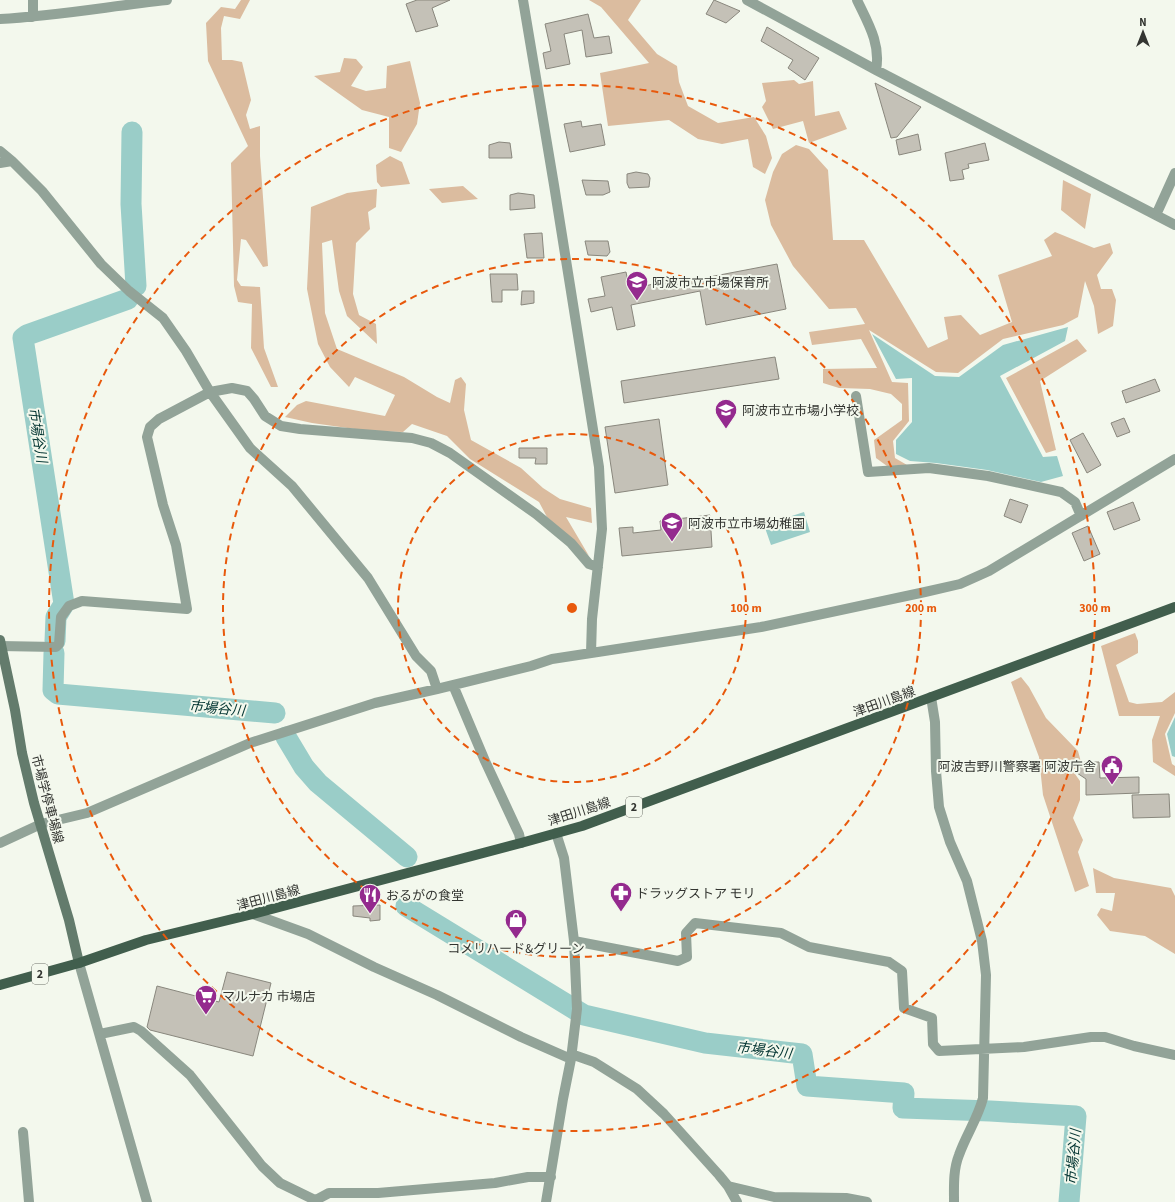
<svg xmlns="http://www.w3.org/2000/svg" width="1175" height="1202" viewBox="0 0 1175 1202" font-family="'Source Sans 3','Noto Sans JP',sans-serif">
	<style>
		.forest { fill: #dbbc9f }
		.water { fill: #9acdc8 }
		.lines { fill: none; stroke-linecap: round; stroke-linejoin: round }
		.river { stroke: #9acdc8; stroke-width: 21 }
		.building { fill: #c4c1b7; stroke: #89877d }
		.street { stroke: #92a398; stroke-width: 10 }
		.secondary { stroke: #637b6c; stroke-width: 10 }
		.primary { stroke: #415e4d; stroke-width: 10 }
		.ring { fill: none; stroke: #e8590c; stroke-width: 2; stroke-dasharray: 7 5 }
		.labels { text-anchor: middle; stroke-width: 4; stroke-linejoin: round; paint-order: stroke }
		.shield { fill: #f3f8ed; stroke: #6d7069; stroke-width: 1 }
		.shield-label { font-size: 12px; font-weight: bold; fill: #333531 }
		.poi-label { font-size: 13px; fill: #333531; stroke: #f3f8ed; text-anchor: start }
		.street-label { font-size: 13px; fill: #333531; stroke: #f3f8ed }
		.water-label { font-size: 14px; font-style: italic; fill: #013330; stroke: #f3f8ed }
		.centre { fill: #e8590c; stroke: #f3f8ed; stroke-width: 2 }
		.ring-label { font-size: 12px; text-anchor: middle; font-weight: bold; fill: #e8590c; stroke: #f3f8ed; stroke-width: 4; stroke-linejoin: round; paint-order: stroke }
	</style>
	<rect width="100%" height="100%" fill="#f3f8ed"/>
	<path class="forest" d="M241,0H250L240,19L224,16L221,28L222,60H232L242,62L251,100L246,115L250,129L260,126V156L268,266L263,267L246,240L241,239L237,280L241,286L260,287L264,348L278,387H271L251,348L252,304L238,302L234,286L231,163L248,146L208,61L206,23L221,7L235,9Z
		M589,0H641L628,20L657,54L677,66L679,82L688,106L718,123L754,117L766,136L772,158L765,174L753,167L748,139L722,144L698,139L669,120L608,126L600,73L649,63L601,7Z
		M344,58L356,59L363,67L351,86L366,91L386,88L387,66L410,61L420,103L417,124L401,152L389,148V117L362,110L314,76L340,72Z
		M794,80L799,84L813,81L815,116L839,111L847,129L809,143L803,121L773,129L762,107L766,101L762,83Z
		M796,145L809,149L828,170L833,240H864L928,348L948,339L944,317L961,315L980,335L1012,322L998,275L1052,256L1044,240L1055,232L1094,248L1110,243L1113,253L1097,275L1101,289H1112L1116,300L1113,326L1098,334L1094,306L1085,281L1078,317L1063,325L1003,339L958,373L936,372L869,330L892,382L908,383L909,421L893,441L895,458L907,465L887,466L876,458L874,440L902,420V404L891,394L870,389L839,388L823,383V369L877,368L861,339L812,345L809,332L865,324L856,308L829,309L793,266L771,225L765,200L773,172L782,154Z
		M390,156L402,162L410,184L381,187L377,182L376,165Z
		M1063,180L1091,194L1085,229L1061,210Z
		M463,186L478,199L442,203L429,189Z
		M377,189L376,207L368,212L370,229L356,243L353,294L359,315L376,324L377,344L347,316L339,291L332,240L322,243L325,313L337,349L404,377L437,397L450,403L455,380L461,377L466,384L464,410L471,440L521,468L543,488L560,499L591,508L592,523L566,517L589,556L547,517L539,502L470,459L447,436L412,424L403,432L369,431L312,423L285,417L297,405L306,401L385,416L395,395L355,377L349,387L330,367L318,344L307,289L311,207L347,193Z
		M1077,339L1087,351L1040,381L1056,450L1046,453L1006,378Z
		M1135,633L1138,641V653L1116,665L1129,702L1137,704L1162,702L1175,692V713L1165,734L1172,764L1175,766V776L1153,762L1152,740L1160,716H1119L1101,646Z
		M1021,677L1029,687L1046,718L1078,751L1081,762L1075,774L1080,781V800L1073,818L1083,840L1078,852L1089,886L1075,892L1043,795L1039,757L1011,682Z
		M1093,868L1114,878L1171,888L1175,896V954L1145,936L1110,931L1097,915L1101,908L1112,911L1115,893H1096Z"/>
	<path class="water" d="M1068,327L1065,341L1000,376L1043,457L1057,456L1063,476L1041,482L987,470L936,463L910,461L896,454V440L912,422V378L896,379L872,334L935,376L959,377L1003,345Z
		M804,512L810,532L771,545L764,525Z
		M1175,717V757L1172,756L1167,734Z"/>
	<g class="lines">
		<path class="river" d="M132,132L131,204L136,286
			M55,641L56,617L64,604L23,338L27,335L128,299
			M54,653L53,690L58,694L275,713
			M286,737L304,767L318,783L407,857
			M406,906L584,1015L705,1043L802,1054L807,1086L904,1093L903,1108L990,1111L1076,1116L1069,1202"/>
	</g>
	<path class="building" d="M417,0H450L432,8L438,26L416,32L406,4Z
		M714,0L740,11L726,23L706,14Z
		M588,14L594,38L609,36L612,53L586,57L582,30L564,34L570,64L546,69L543,53L551,51L545,24Z
		M767,27L819,58L805,80L788,68L793,60L761,41Z
		M875,83L921,107L897,137L891,138Z
		M581,121L582,127L601,124L605,145L570,152L564,124Z
		M918,134L921,150L899,155L896,140Z
		M499,142L510,143L512,158H489V145Z
		M985,143L989,160L968,164L969,168L962,170L964,179L950,181L945,153Z
		M636,172L648,174L650,178L649,187L629,188L627,183V174Z
		M582,180L608,181L610,192L603,195H586Z
		M518,193L534,195L535,208L510,210V195Z
		M542,233L544,258H527L524,234Z
		M585,241H608L610,252L607,256L588,255Z
		M777,264L786,309L706,325L700,291L631,305L635,326L617,330L612,307L591,312L588,299L605,296L601,277L626,272L628,282L644,279L645,286L682,277L683,282Z
		M490,274H517L518,290H502V302H492Z
		M522,291H534V303L521,305Z
		M775,357L779,379L624,403L621,381Z
		M1155,379L1160,391L1126,403L1122,391Z
		M1124,418L1130,432L1117,437L1111,423Z
		M659,419L668,485L615,493L605,427Z
		M1083,433L1101,465L1087,473L1070,440Z
		M519,448H547V464H535L536,458H519Z
		M1010,499L1028,505L1021,523L1004,516Z
		M1133,502L1140,520L1114,530L1107,512Z
		M710,515L712,547L622,556L619,528L633,527V533L661,530L660,521Z
		M1088,526L1100,554L1084,561L1072,533Z
		M1084,762H1099L1100,778L1139,777V793L1086,795V779L1077,773Z
		M1169,794L1170,817L1133,818L1132,795Z
		M380,905V920L370,921V918L353,916V906Z
		M227,972L271,983L253,1056L150,1030L147,1027L157,986L219,1002Z"/>
	<g class="lines">
		<path class="street" d="M523,0L554,185L599,467L602,529L592,619L591,653
			M747,0L876,70L1175,225
			M857,0C868,23 881,44 876,70
			M33,17V0
			M0,19C56,16 111,6 167,0
			M0,151L12,161
			M0,163L12,161L42,191L101,264L129,291L163,318L186,351L210,392L250,448L292,486L368,578L416,656L431,671L437,689
			M1156,215L1175,173
			M856,396L868,472L929,468L988,476L1061,492L1075,502L1081,516
			M0,646L56,647L59,644L61,617L69,606L82,601L187,609L176,545L163,505L147,437L150,427L159,419L210,392L232,388L247,391L254,399L265,416L281,426L300,429L412,438L431,443L450,453L536,514L571,543L589,564L598,567
			M453,685L485,761L519,834L521,843
			M931,697L935,722L936,771L939,807L950,842L967,881L982,941L986,975L983,1098C978,1118 966,1135 959,1155C953,1170 954,1187 954,1202
			M0,843L41,824L87,813L250,743L375,703L437,689L531,666L552,659L761,627L925,592L960,584L989,571L1175,459
			M253,914L308,934L374,967L437,995L521,1037L571,1059
			M574,941L678,961L687,957L686,933L695,923L781,933L809,947L889,962L902,971L904,1008L932,1018L933,1044L939,1051L1024,1047L1091,1037H1105L1134,1046L1175,1055
			M79,963L147,1202
			M100,1034L134,1027L141,1031L190,1075L262,1166L280,1183L319,1202
			M571,1054L594,1062L637,1089L664,1114L719,1175L728,1186L737,1202
			M23,1132L29,1202
			M728,1186L774,1197L846,1198L867,1202
			M316,1200L329,1193H378L495,1183L528,1177H551
			M546,1202L563,1099L571,1059L577,1009L574,941L564,858L556,833"/>
		<path class="secondary" d="M0,640L15,710L22,753L34,803L69,920L79,963"/>
		<path class="primary" d="M0,985L79,963L146,940L253,914L521,843L582,826L1175,607"/>
	</g>
	<g class="ring">
		<circle cx="572" cy="608" r="174"/>
		<circle cx="572" cy="608" r="349"/>
		<circle cx="572" cy="608" r="523"/>
	</g>
	<defs>
		<g id="school-pin" transform="scale(1.15)"><path d="M0 17L-7.5 6A9.5 9.5 0 1 1 7.5 6Z" fill="#942a8e" stroke="#f3f8ed"/><path d="M0-5L7-2L0 1L-7-2ZM-4 1L0 2.5L4 1V4Q0 6-4 4Z" fill="#fff"/></g>
		<g id="civic-pin" transform="scale(1.15)"><path d="M0 17L-7.5 6A9.5 9.5 0 1 1 7.5 6Z" fill="#942a8e" stroke="#f3f8ed"/><path d="M-.6-6.5H3V-4.5H.6V-3L4-1V1h2V6H-6V1h2V-1L-.6-3ZM-1.2 2.5V6h2.4V2.5Z" fill="#fff"/></g>
		<g id="pharmacy-pin" transform="scale(1.15)"><path d="M0 17L-7.5 6A9.5 9.5 0 1 1 7.5 6Z" fill="#942a8e" stroke="#f3f8ed"/><path d="M-2-6h4v4h4v4h-4v4h-4v-4h-4v-4h4Z" fill="#fff"/></g>
		<g id="restaurant-pin" transform="scale(1.15)"><path d="M0 17L-7.5 6A9.5 9.5 0 1 1 7.5 6Z" fill="#942a8e" stroke="#f3f8ed"/><path d="M-5-6h1v4h1v-4h1v4h1v-4h1v5L-1.5 .5V6h-2V.5L-5-1ZM5-6V6H3V1.5H1.5Q1.5-4 5-6Z" fill="#fff"/></g>
		<g id="shop-pin" transform="scale(1.15)"><path d="M0 17L-7.5 6A9.5 9.5 0 1 1 7.5 6Z" fill="#942a8e" stroke="#f3f8ed"/><path d="M-5-2.5h2.3a2.7 3.5 0 0 1 5.4 0H5L5.5 6h-11ZM-1.5-2.5h3a1.5 2.3 0 0 0-3 0Z" fill="#fff"/></g>
		<g id="supermarket-pin" transform="scale(1.15)"><path d="M0 17L-7.5 6A9.5 9.5 0 1 1 7.5 6Z" fill="#942a8e" stroke="#f3f8ed"/><path d="M-6-5.5h2.5l.6 2H6L4.5 2H-2.5L-4.4-4H-6ZM-1.5 3.2a1.3 1.3 0 1 0 .1 0ZM3 3.2a1.3 1.3 0 1 0 .1 0Z" fill="#fff"/></g>
	</defs>
	<g fill-rule="evenodd">
		<use href="#school-pin" x="637" y="282"/>
		<use href="#school-pin" x="726" y="410"/>
		<use href="#school-pin" x="672" y="523"/>
		<use href="#civic-pin" x="1112" y="766"/>
		<use href="#pharmacy-pin" x="621" y="893"/>
		<use href="#restaurant-pin" x="370" y="895"/>
		<use href="#shop-pin" x="516" y="920"/>
		<use href="#supermarket-pin" x="206" y="996"/>
	</g>
	<g class="labels">
		<g class="shield">
			<rect x="626" y="797" width="16" height="20" rx="3"/>
			<rect x="32" y="964" width="16" height="20" rx="3"/>
		</g>
		<g class="shield-label">
			<text x="634" y="811">2</text>
			<text x="40" y="978">2</text>
		</g>
		<g class="poi-label">
			<text x="652" y="287">阿波市立市場保育所</text>
			<text x="742" y="415">阿波市立市場小学校</text>
			<text x="688" y="528">阿波市立市場幼稚園</text>
			<text x="1096" y="771" text-anchor="end">阿波吉野川警察署 阿波庁舎</text>
			<text x="636" y="898">ドラッグストア モリ</text>
			<text x="386" y="900">おるがの食堂</text>
			<text x="516" y="953" text-anchor="middle">コメリハード&amp;グリーン</text>
			<text x="222" y="1001">マルナカ 市場店</text>
		</g>
		<g class="street-label">
			<text transform="translate(884 701) rotate(-20)" y="5">津田川島線</text>
			<text transform="translate(48 799) rotate(75)" y="5">市場学停車場線</text>
			<text transform="translate(579 811) rotate(-18)" y="5">津田川島線</text>
			<text transform="translate(268 897) rotate(-15)" y="5">津田川島線</text>
		</g>
		<g class="water-label">
			<text transform="translate(38 435) rotate(81)" y="5">市場谷川</text>
			<text transform="translate(217 708) rotate(5)" y="5">市場谷川</text>
			<text transform="translate(764 1050) rotate(7)" y="5">市場谷川</text>
			<text transform="translate(1073 1157) rotate(-85)" y="5">市場谷川</text>
		</g>
	</g>
	<circle cx="572" cy="608" r="6" class="centre"/>
	<g class="ring-label">
		<text x="746" y="612">100 m</text>
		<text x="921" y="612">200 m</text>
		<text x="1095" y="612">300 m</text>
	</g>
	<g transform="translate(1143 32)" stroke="#f3f8ed" stroke-width="3" paint-order="stroke">
	<path d="M0-3L7 15L0 10L-7 15Z" fill="#333531"/>
	<text y="-6" font-size="11" font-weight="bold" text-anchor="middle" fill="#333531">N</text>
	</g>
</svg>
